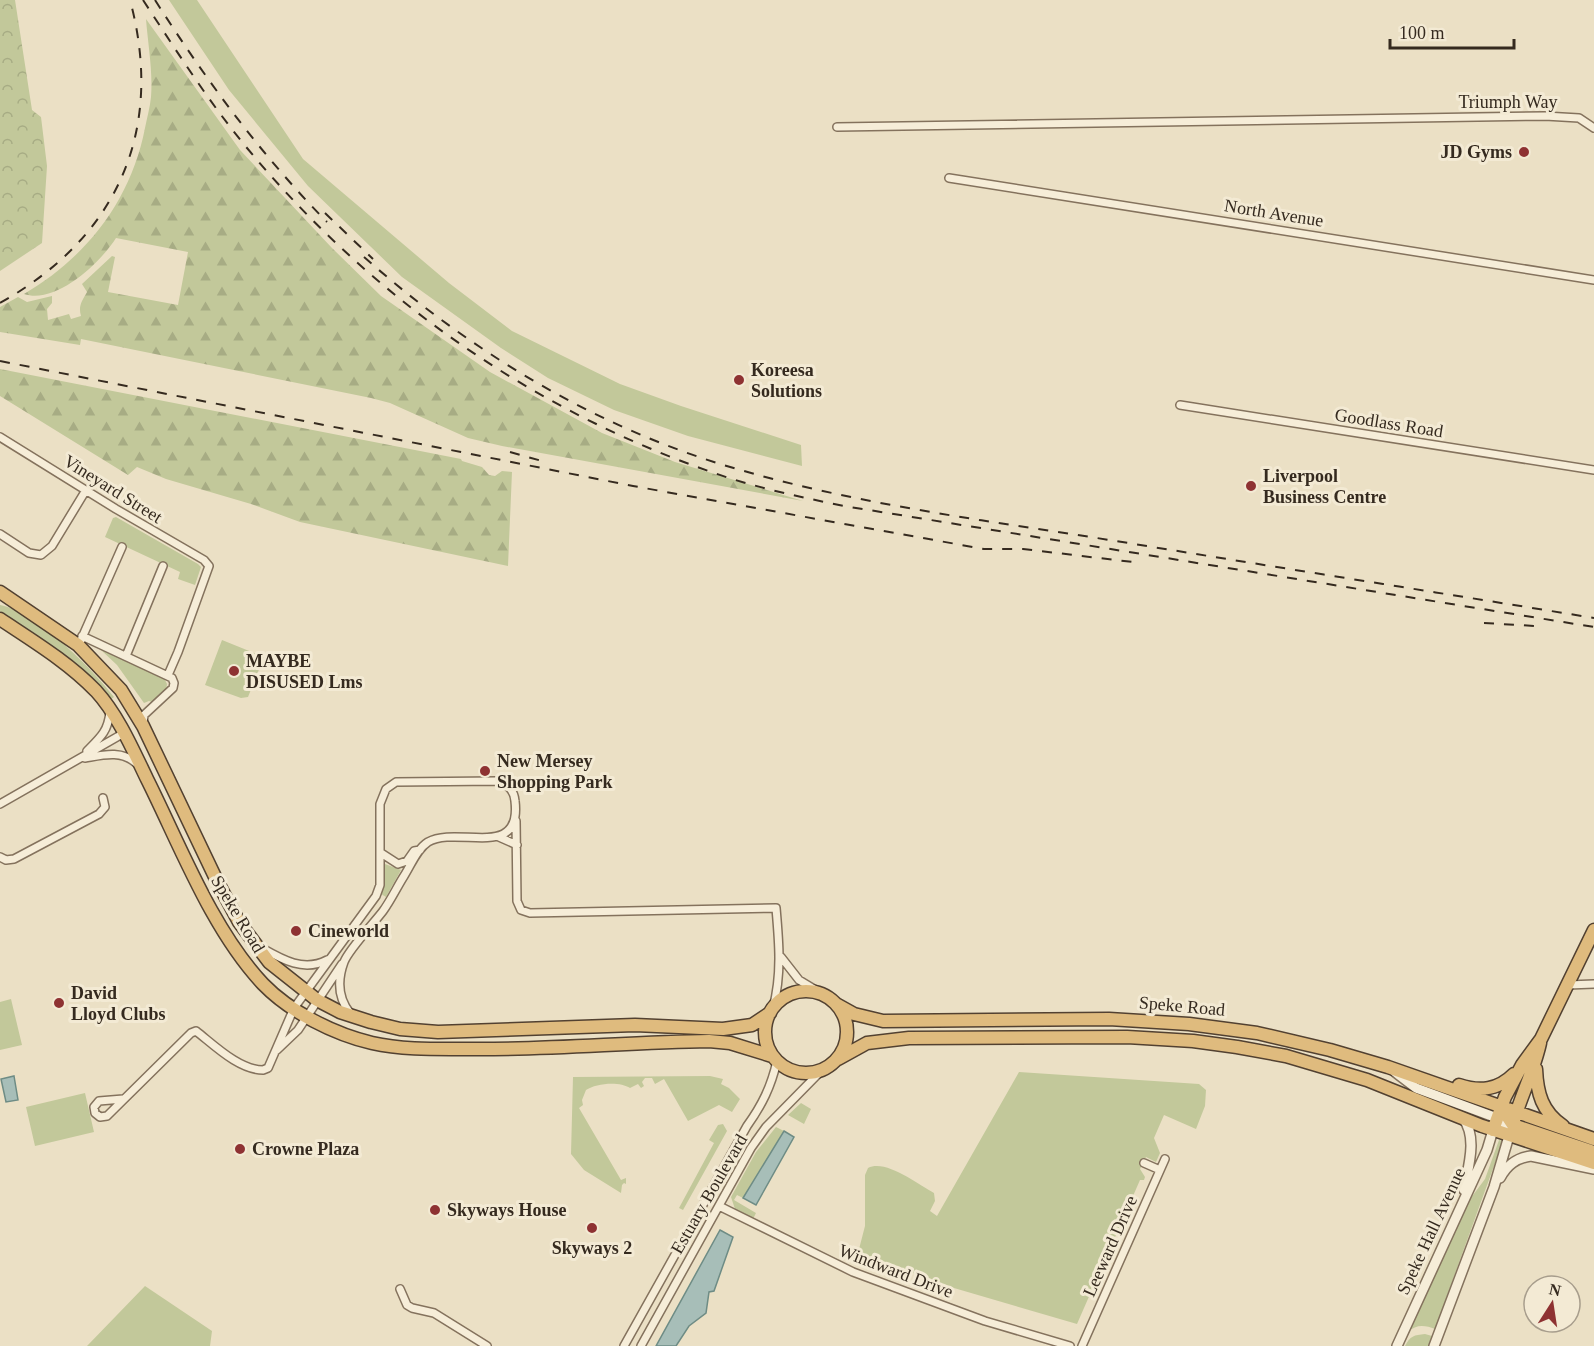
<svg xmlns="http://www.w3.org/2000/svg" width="1594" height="1346" viewBox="0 0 1594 1346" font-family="Georgia,serif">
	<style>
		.grass { fill: #c2c89a }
		.forest { fill: url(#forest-firs) }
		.park { fill: url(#park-crowns) }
		.water { fill: #a7beb8; stroke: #6e8c85; stroke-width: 1.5 }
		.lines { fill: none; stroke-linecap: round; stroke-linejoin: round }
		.minor-casing { stroke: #84725d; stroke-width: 10 }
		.tertiary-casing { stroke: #84725d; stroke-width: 12 }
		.trunk-casing { stroke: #524131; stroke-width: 15 }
		.minor { stroke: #f6edd8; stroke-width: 7 }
		.tertiary { stroke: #f6edd8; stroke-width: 9 }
		.trunk { stroke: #dfbb7e; stroke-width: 12 }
		.rail { stroke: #352a1f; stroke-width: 2; stroke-dasharray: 10 10; stroke-linecap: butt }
		.poi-dot { fill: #8e3232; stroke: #f3ead4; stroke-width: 2 }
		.labels { text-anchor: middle; stroke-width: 6; stroke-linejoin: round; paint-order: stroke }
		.street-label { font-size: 18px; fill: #352a1f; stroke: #f3ead4 }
		.poi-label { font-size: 18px; font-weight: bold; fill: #352a1f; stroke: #f3ead4; text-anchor: start }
	</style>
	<defs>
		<pattern id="forest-firs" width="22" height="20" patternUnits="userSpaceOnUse" patternTransform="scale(1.5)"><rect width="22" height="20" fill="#c2c89a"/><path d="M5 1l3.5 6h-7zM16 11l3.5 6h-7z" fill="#a7ac84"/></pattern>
		<pattern id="park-crowns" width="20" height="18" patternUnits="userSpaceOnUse" patternTransform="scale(1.5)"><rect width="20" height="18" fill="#c2c89a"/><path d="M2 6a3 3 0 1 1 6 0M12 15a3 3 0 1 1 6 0" fill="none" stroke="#a7ac84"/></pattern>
	</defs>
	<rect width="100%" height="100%" fill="#ebe0c5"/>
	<path class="grass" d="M169,0H197L303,159L449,283L512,331L620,384L681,406L801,445L802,466L688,436L614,410L548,378L501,348L402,277L308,186L229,90Z
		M116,517L198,564L201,567L195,585L178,579L180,572L105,537L113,518Z
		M0,605C35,611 93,669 114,697L110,700C77,661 42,639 0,611Z
		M222,640L264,657L248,697L241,698L205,685Z
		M102,649L164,678L167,684L166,691L152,702L149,701L144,703L117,665L101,650Z
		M385,864L401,870L386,897L381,894Z
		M11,999L22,1045L0,1050V1002Z
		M1019,1072L1199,1084L1206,1090L1205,1106L1196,1129L1164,1115L1154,1138L1160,1153L1156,1162L1146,1157L1140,1169L1145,1177L1144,1180H1140L1077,1324L954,1288L858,1253L865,1226V1175L868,1168C886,1159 917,1184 934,1193L935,1201L930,1211L937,1216Z
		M710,1076L723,1079L721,1084L729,1088L740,1099L732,1112L719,1105L688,1121L664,1079L655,1084L652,1078H645L642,1082L644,1086L641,1088L638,1084L630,1088C620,1081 596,1083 586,1090L582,1100L583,1105L579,1108L621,1180L626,1178V1184L624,1183L622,1185L621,1193L584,1170L571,1154L573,1077Z
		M85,1093L94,1132L35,1146L26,1107Z
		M801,1103L811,1109L804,1124L788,1115Z
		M723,1124L727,1131L683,1210L679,1208L714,1143L709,1140L718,1125Z
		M776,1127L784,1131L743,1198L737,1195L734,1200L756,1213L753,1219L735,1209L731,1197L756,1152Z
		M1499,1140L1503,1141L1435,1329C1425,1325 1416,1324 1408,1332L1453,1222L1485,1179Z
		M145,1286L212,1331L210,1346H87Z
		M1425,1334L1432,1336L1428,1346H1405C1410,1336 1414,1335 1425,1334Z"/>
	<path class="forest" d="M146,19L240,150L332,248L381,296L490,372L602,433L675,462L803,501L502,446L468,438L390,403L371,398L81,339L80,345L0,332V307L18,297L27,302L52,296V303L47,309L48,320L69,314L71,319L81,316C78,306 82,301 87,292L82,284L112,256L115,257L108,292L178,305L188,252L116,238C101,262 56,305 24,294C87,257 131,200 145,128C147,118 150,107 151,97C153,71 148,45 146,19Z
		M0,369L461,459L462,461L482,467L489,475L495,476L502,471L512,472L508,566L300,522L251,504L166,479L137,467L128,475L0,396Z"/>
	<path class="park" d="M0,0H15L32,110L41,117L47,166L42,243L0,271Z"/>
	<path class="water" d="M14,1076L18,1100L6,1102L1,1079Z
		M784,1131L794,1137L756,1205L743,1198Z
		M720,1230L733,1237L714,1291L709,1292L706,1313L689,1326L676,1346H656Z"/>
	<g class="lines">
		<g class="minor-casing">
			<path id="minor" d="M837,127L1545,116L1579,118L1594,128
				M949,178L1594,280
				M1180,405L1594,470
				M0,437L116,509L204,560L209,566L178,652L168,675
				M0,534L29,553L41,555L52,546L86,490
				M82,636L172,678L174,683L173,688L144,715L143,724
				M81,640L122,547
				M126,656L163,566
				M87,751C101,737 108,731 110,712
				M85,758C103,755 121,750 136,763
				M0,804L124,733
				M516,821L517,901L521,910L530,913L776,908C779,942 782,974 773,1008
				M499,837L517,845
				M381,853L398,864L407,861L414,851L420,850
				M0,857L6,860L14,859L99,814L105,807L103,798
				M262,948C283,960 304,972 327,960
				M781,957L799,980L824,995
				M1568,985L1594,984
				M277,1050L298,1030L342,964
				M123,1099L99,1101L94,1107L95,1113L100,1117L107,1116L191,1033L196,1031C214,1045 239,1070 263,1070L268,1068L294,1008L376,896L380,885V804L386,789L396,782L498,781C508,785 514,790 515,801C522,861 458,825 428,842C417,849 411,865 404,876C397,887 391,900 383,911C374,923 349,949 344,962C337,981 338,998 350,1013
				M1144,1163L1160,1170
				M719,1206L853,1272L985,1321L1070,1346
				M400,1289L407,1305L412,1308L434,1313L487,1346
				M624,1346L747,1126C762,1105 771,1087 777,1061
				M641,1346L751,1148L766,1127L821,1071
				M1082,1346L1165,1159"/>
		</g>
		<g class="tertiary-casing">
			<path id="tertiary" d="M1395,1072L1416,1088L1497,1118L1509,1136L1494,1187L1434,1346
				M1463,1118C1478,1138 1468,1167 1464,1190
				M1500,1178C1507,1165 1516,1158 1531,1156L1594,1169
				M1397,1346L1487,1150L1493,1130"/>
		</g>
		<g class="trunk-casing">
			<path id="trunk" d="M0,592L78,645L121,690L143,726L217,881L239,922L269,962L317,1000L340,1012L371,1022L400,1029L438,1032L635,1025L723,1029L752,1025L770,1013
				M0,619C33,641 68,662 96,691C118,715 133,750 147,779C180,845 212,930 263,984C290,1012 334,1034 372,1043C403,1050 436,1049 469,1049C549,1050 629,1042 709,1041L730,1043L772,1056
				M765 1032a41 41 0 1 1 82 0a41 41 0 1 1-82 0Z
				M836,1004L854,1014L883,1021L1109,1019L1189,1024L1257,1033L1330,1050L1388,1067L1594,1139
				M838,1059L867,1043L909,1038L1127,1037L1193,1041L1237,1047L1286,1056L1367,1080L1482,1126L1594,1163
				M1536,1069C1537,1093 1542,1112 1563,1126
				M1459,1085C1480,1092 1498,1090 1514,1074
				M1501,1107L1513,1125L1594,1152
				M1514,1120C1522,1094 1534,1070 1540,1043
				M1493,1130L1505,1097L1522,1065L1541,1039L1594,930"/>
		</g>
		<use href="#minor" class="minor"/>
		<use href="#tertiary" class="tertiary"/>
		<use href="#trunk" class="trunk"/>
		<path class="rail" d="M143,0C176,50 208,101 247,148C374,301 540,416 729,478C767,490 805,498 844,506L1594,627
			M155,0C206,80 261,155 327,222
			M325,213L373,259
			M364,257C471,352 598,429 737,469C860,505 989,521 1116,541C1275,567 1435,592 1594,618
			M0,303C118,237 165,130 130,0
			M0,361L633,486L984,549H1023L1141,563
			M510,452L542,461
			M1484,623L1535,626"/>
	</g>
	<g class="poi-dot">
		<circle cx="1524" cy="152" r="6"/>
		<circle cx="739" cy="380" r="6"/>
		<circle cx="1251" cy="486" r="6"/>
		<circle cx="234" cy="671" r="6"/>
		<circle cx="485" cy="771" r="6"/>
		<circle cx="296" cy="931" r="6"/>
		<circle cx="59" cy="1003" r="6"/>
		<circle cx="240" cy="1149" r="6"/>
		<circle cx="435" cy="1210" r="6"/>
		<circle cx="592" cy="1228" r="6"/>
	</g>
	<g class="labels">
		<g class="street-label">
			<text x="1508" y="108">Triumph Way</text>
			<text transform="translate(1274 213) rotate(9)" y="6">North Avenue</text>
			<text transform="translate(1389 423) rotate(9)" y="6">Goodlass Road</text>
			<text transform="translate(113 489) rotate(32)" y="6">Vineyard Street</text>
			<text transform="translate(238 914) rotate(59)" y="6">Speke Road</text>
			<text transform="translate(1182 1006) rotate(5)" y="6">Speke Road</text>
			<text transform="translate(709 1194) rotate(-60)" y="6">Estuary Boulevard</text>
			<text transform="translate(1431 1231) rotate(-65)" y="6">Speke Hall Avenue</text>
			<text transform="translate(1110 1246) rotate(-66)" y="6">Leeward Drive</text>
			<text transform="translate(896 1271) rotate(21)" y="6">Windward Drive</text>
		</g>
		<g class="poi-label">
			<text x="1512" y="158" text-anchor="end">JD Gyms</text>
			<text x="751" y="376">Koreesa<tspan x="751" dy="21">Solutions</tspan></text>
			<text x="1263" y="482">Liverpool<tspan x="1263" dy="21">Business Centre</tspan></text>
			<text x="246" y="667">MAYBE<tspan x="246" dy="21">DISUSED Lms</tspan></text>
			<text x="497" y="767">New Mersey<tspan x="497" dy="21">Shopping Park</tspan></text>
			<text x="308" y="937">Cineworld</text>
			<text x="71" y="999">David<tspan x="71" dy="21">Lloyd Clubs</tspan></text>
			<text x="252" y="1155">Crowne Plaza</text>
			<text x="447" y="1216">Skyways House</text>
			<text x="592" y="1254" text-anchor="middle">Skyways 2</text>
		</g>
	</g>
	<g transform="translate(1552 1304) rotate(12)"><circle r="28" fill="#f3ead4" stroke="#a79d8c" stroke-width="1.5"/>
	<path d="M0-4.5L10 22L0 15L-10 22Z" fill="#8e3232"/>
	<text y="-9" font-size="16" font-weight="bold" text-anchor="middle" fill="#352a1f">N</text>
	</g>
	<path d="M1390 39v9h124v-9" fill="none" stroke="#352a1f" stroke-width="3"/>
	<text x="1399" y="39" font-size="18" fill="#352a1f" stroke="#f3ead4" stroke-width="4.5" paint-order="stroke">100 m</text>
</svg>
